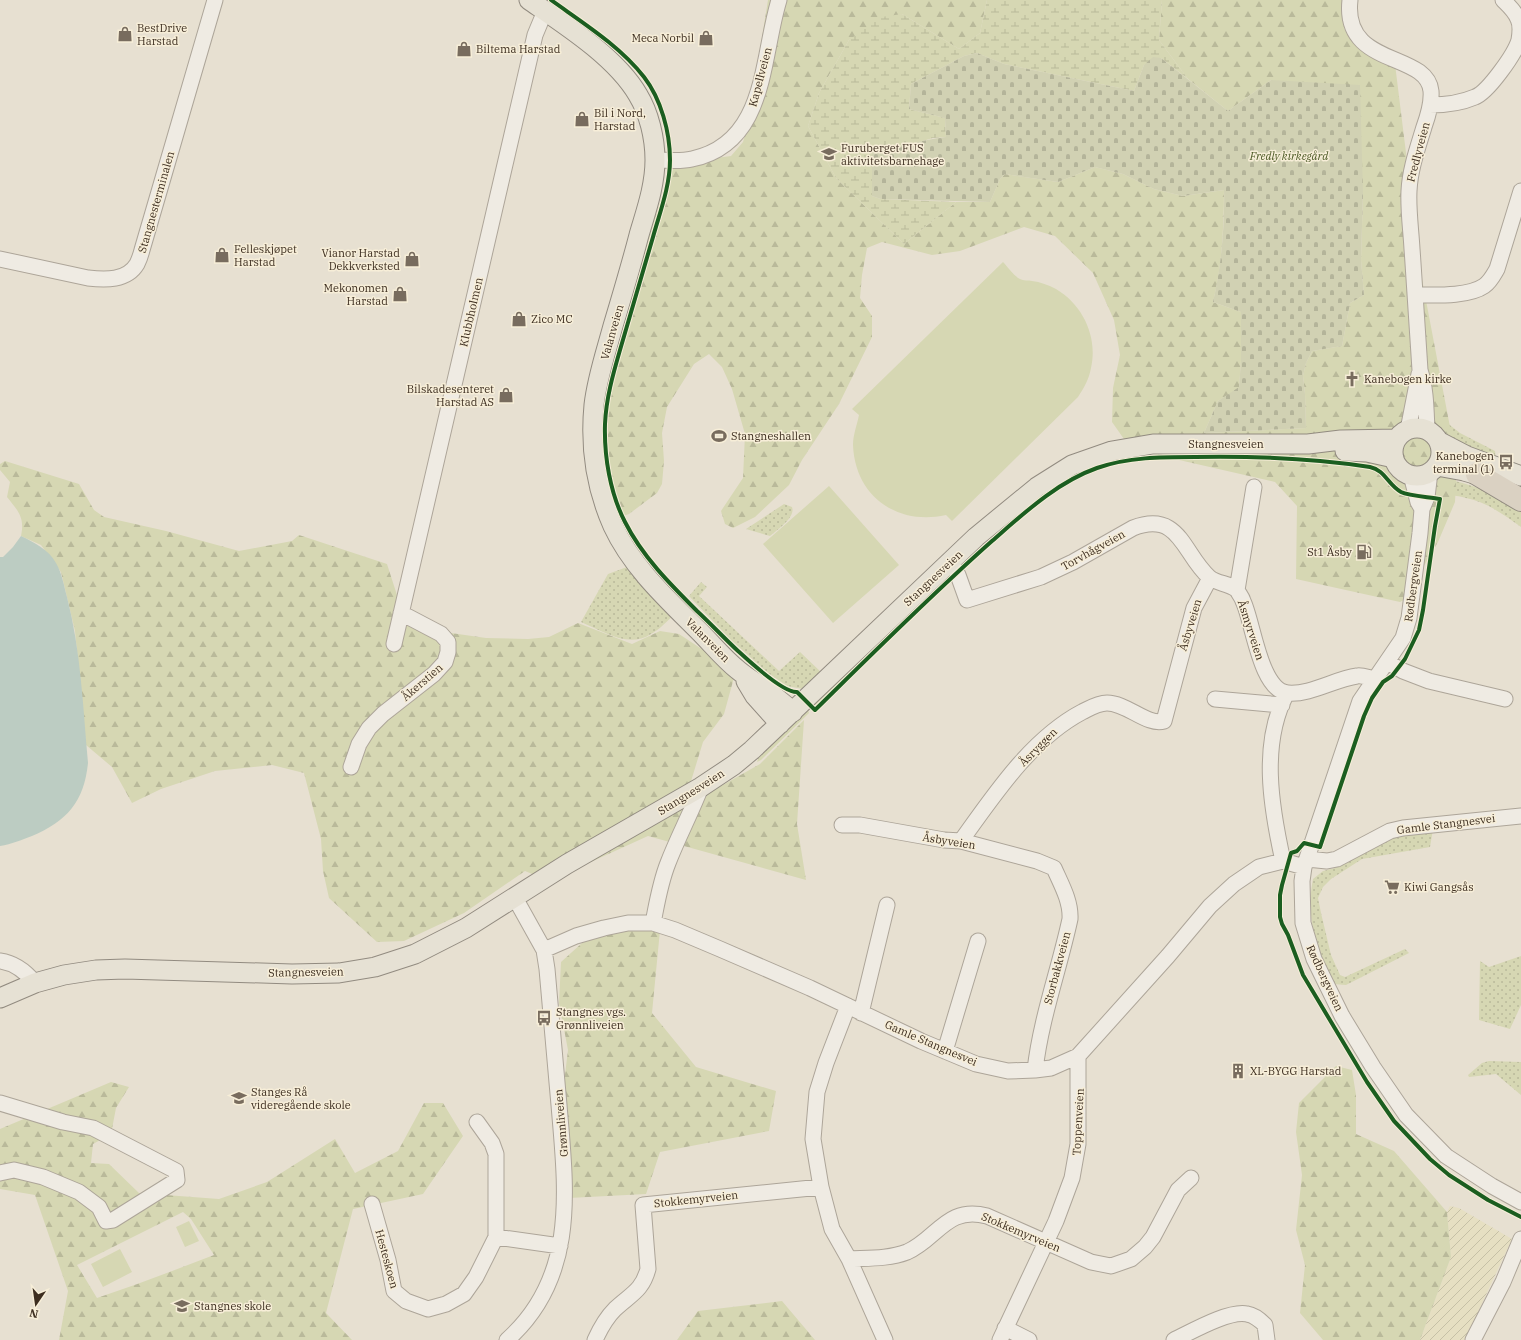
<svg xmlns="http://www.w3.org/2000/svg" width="1521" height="1340" viewBox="0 0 1521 1340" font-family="'IBM Plex Serif',serif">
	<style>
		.farmland { fill: url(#farmland-furrows) }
		.green { fill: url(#green-dots) }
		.forest { fill: url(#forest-firs); fill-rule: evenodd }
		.wetland { fill: url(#wetland-marsh) }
		.cemetery { fill: url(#cemetery-stones) }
		.pitch { fill: #d6d7b3 }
		.water { fill: #bcccc2 }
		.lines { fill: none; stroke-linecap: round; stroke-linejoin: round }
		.minor-casing { stroke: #ada599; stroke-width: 17 }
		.major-casing { stroke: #928b80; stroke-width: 21 }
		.highway-casing { stroke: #928b80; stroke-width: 24 }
		.minor { stroke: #efebe3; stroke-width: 15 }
		.major { stroke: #e6e1d4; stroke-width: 19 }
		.highway { stroke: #dad1c2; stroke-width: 22 }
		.cycleway-casing { stroke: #f7eed8; stroke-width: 6 }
		.cycleway { stroke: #1b5e20; stroke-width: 4 }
		.labels { text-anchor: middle; stroke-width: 3; stroke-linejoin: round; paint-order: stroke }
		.poi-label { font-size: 11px; fill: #3d2e20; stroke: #f7eed8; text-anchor: start }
		.street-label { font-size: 11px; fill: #3d2e20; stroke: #f7eed8 }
		.park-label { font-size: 11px; font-style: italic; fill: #4d5a26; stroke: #f7eed8 }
	</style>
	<defs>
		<pattern id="farmland-furrows" width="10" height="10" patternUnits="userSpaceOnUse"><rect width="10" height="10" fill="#e6dfc2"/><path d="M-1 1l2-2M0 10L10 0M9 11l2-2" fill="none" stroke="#c6c0a6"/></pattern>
		<pattern id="green-dots" width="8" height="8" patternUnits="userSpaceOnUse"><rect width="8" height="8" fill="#d6d7b3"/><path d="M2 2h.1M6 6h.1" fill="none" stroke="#b9b99a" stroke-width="1.8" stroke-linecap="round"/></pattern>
		<pattern id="forest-firs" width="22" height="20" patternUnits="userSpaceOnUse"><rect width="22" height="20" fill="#d6d7b3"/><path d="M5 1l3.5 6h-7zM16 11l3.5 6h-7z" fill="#b9b99a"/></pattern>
		<pattern id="wetland-marsh" width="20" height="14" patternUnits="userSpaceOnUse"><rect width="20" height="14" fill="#d6d7b3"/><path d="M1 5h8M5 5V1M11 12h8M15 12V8" fill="none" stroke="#b9b99a"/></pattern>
		<pattern id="cemetery-stones" width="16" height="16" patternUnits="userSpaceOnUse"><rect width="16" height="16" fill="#d1d1b3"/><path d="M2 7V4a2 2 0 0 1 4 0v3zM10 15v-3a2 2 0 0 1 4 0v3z" fill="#b4b49a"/></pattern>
	</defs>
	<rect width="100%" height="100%" fill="#e7e0d1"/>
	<path class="farmland" d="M1450,1206L1459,1208L1512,1239L1465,1340H1420L1451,1257L1447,1212Z"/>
	<path class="green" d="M1446,422L1460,433L1495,451L1496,459L1466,448L1447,435Z
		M1455,481C1481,487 1498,497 1521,510V527C1504,515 1487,502 1466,498C1456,495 1447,495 1437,494Z
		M784,504L792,507C796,517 777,530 770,536L746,529Z
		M627,567L649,593L673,616C666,622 659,630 651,634C628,649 603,631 581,622L608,574Z
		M701,582L707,587L699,596L779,671L800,652L823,674L803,689L787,686L768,673L731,640L689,596Z
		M930,594L816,705L813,704Z
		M808,709L809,713L761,760L757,762L760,753Z
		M1433,829L1430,847L1362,859L1331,879L1323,887L1318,898L1321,913L1331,955L1340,975L1345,977L1405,949L1409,953L1346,985L1333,984C1317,948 1305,919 1313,879L1323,871L1335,868L1395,836Z
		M1521,956V1005L1510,1029L1479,1020L1480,961L1489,967Z
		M1489,1061L1521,1062V1095L1496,1074L1469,1077L1468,1075L1482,1063Z"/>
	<path class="forest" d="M768,0H987L980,33L959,49L902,14L849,40L819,93L808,126L836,178L904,244L956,202H990L1000,179L1005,174L1058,182L1095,167L1123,174L1154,189L1183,196L1224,190C1224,227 1222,266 1213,302L1241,312V361L1239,388L1218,401L1204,433L1306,428L1305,394L1303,376L1306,363L1312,351L1342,346L1350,303L1364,295L1361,260L1363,193L1271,80L1228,111L1188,79L1159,40L1162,0H1350L1344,29L1379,59L1395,64L1421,274L1457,464L1455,502L1438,542L1404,600L1400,602L1296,579L1297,506L1275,482L1131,449L1112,422L1113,388L1120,355L1114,320L1093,273L1055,236L1024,227L960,251L932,255L882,242L867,248L862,275L860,298L872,316V337L839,404L802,460L789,485L755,517L733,528L725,524L721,511L743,478L745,434L732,389L722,367L709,354L694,364L667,407L662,433L664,461L662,484L657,493L629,514L612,520L601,455L608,406L618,356L645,248L661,199L677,159L693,161L731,156L743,142L748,125Z
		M5,461L79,484L94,510L104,517L166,531L239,551L292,541L299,535L387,564L405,620L423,629L486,638L528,639L549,637L578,623L632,644L660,631L679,634L732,669L735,674L724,714L703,742L688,791L696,794L714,790L760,764L804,720L797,824L806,880L648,836L549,881L525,871L464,913L404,941L377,942L329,898L323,871L321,839L304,773L272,765L215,771L161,789L132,803L112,767L86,745L75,631L61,572L41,545L21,536C25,517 18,511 7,497L10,482L0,470V464Z
		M661,920L652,1013L696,1067L776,1091L769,1131L660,1152L646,1194L569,1198L563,1091L568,1050L559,1003L561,962L593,933Z
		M1336,1066L1352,1070L1356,1095V1134L1394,1151L1447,1212L1451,1257L1420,1340H1323L1300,1313L1305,1265L1296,1230L1302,1175L1296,1132L1299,1103Z
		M111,1082L129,1087L116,1108L111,1134L93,1144L91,1163L109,1164L139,1193L219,1199L267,1182L335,1139L355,1173L398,1151L424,1103H443L463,1136L423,1194L353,1209L326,1313L352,1340H59L68,1291L35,1195L0,1189V1129ZM183,1212L191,1219L214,1255C175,1270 136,1285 97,1298L77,1265Z
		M782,1301L815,1340H677L698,1311Z"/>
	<path class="wetland" d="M987,0H1162L1159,40L1188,79L1161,58L1144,65L1134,91L1004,64L977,53L964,56L911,84L909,109L945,118L946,137L933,138L902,147L872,154V196L881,199L956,202L904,244L836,178L808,126L819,93L849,40L881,17L902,14L959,49L980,33Z"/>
	<path class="cemetery" d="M977,53L1004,64L1134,91L1144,65L1153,57L1161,58L1228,111L1271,80L1360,85L1363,193L1361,260L1364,295L1350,303L1342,346L1312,351L1306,363L1303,376L1305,394L1306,428L1204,433L1218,401L1239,387L1241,361V312L1213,302C1221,269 1225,224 1224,190L1183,196L1154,189L1123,174L1095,167L1058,182L1005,174L1000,179L990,202L881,199L872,196V154C897,148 921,140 946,137L945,118L909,109L911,84L964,56Z"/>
	<path class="pitch" d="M1003,262C1007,266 1015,277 1020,279C1023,281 1029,280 1032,281C1040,282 1049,285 1056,289C1083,305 1098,337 1091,368C1089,379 1084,388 1078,397L952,521L946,515C897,526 855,496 853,445C853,435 857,425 859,415L852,409Z
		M829,486L899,565L833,623L763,544Z
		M189,1221L199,1241L185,1247L176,1227Z
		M120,1249L132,1272L103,1287L91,1264Z"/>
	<path class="water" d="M21,536C35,543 48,549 56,563C62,573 64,586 67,597C81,651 83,708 88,763C84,802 67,821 32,836C21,840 12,844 0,846V557H3L13,547Z"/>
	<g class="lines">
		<g class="minor-casing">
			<path id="minor" d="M1350,0C1342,68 1427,51 1431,91C1432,103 1428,116 1424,127C1418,147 1410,169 1409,191C1408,210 1411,230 1412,249C1415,289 1417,329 1420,370C1426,389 1426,409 1427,430
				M1430,105C1444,105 1461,103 1475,97C1488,92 1515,54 1519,40C1520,34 1521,25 1518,19C1515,11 1508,5 1503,0
				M655,160C667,160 680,162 692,159C767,143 761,59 779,0
				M0,259L88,278C105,280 127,281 137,264C139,260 141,254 142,250L215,0
				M1415,295C1434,295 1468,297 1484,286C1490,282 1493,276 1497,269L1521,191
				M1408,430L1419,374
				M1430,472L1427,497L1422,509L1420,533L1409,618L1403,638L1360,701L1304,867L1302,881L1303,923L1314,959L1342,1016L1373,1067L1406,1115L1446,1156L1492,1186L1521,1202
				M1411,475L1418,502L1422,509
				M1254,487L1237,590C1239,594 1242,597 1243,601C1253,621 1260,691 1288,693C1310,695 1335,679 1357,676C1362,675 1369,678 1375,679
				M950,561L958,575L967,600L1041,577L1073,562L1133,528C1180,510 1183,554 1209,577C1217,584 1229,583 1237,590
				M394,644L535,35L545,11
				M1387,662L1403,671L1429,681L1505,699
				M1215,699L1282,705
				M351,767L359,744L369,728L383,714L434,674L445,662L448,652V642L441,634L401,613
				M842,825H860L944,840L961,841L1037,861L1054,868C1061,884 1071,901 1070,919C1059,970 1041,1018 1035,1070
				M961,841C994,795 1031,739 1082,712C1090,708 1098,703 1107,703C1127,703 1147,726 1164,721L1194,608L1210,578
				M1307,859L1327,861L1337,859L1390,831L1403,828L1521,816
				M1283,861C1271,807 1260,743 1287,693
				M653,923C657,903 660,883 668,863C678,837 691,813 701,787
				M544,950L576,936L604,928L628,923H653L675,930L720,949L810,988L921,1041L976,1064L1008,1071L1035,1070L1051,1068L1078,1056L1168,956L1210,906L1234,884L1259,867L1283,861L1304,867
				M0,961C15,963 26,972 35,983
				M848,1006L826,1063L817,1092L813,1139L821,1187L832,1229L849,1259L885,1340
				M861,1013L887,905
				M945,1051L978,941
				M0,1103L63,1122L93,1128L176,1171L177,1180L113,1220L106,1221L99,1207L79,1192L43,1177L14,1170L0,1173
				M372,1204L388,1260L394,1291L406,1301L428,1309L446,1304L464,1294L476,1277L496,1237V1154L492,1143L477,1122
				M496,1237L560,1246
				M849,1259C867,1258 889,1259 907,1252C937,1239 947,1205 987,1216L1091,1262L1111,1266L1131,1259L1145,1247L1153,1237L1178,1190L1191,1178
				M1005,1328L1029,1340
				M507,1340C578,1277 566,1190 559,1105C555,1060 551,1014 547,969L544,950L515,898
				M595,1340C600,1329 607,1317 615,1309C631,1294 642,1291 648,1269L643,1205L821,1187
				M1000,1340L1056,1221L1072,1178L1078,1144V1056
				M1174,1340C1191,1332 1229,1310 1247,1314C1254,1315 1260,1320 1265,1325L1267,1340
				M1473,1340L1503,1282L1521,1239"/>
		</g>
		<g class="major-casing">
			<path id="major" d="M529,0C564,24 616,57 638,95C649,113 655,138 655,160C655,186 646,211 639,235C631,266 622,296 613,326C606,352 597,378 594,405C590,446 596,488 613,526C632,567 667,599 699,631C712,644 724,659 738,670C744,675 750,679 756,683C769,692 781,701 793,712
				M1393 452a24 24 0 1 1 48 0a24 24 0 1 1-48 0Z
				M1440,442L1467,456L1521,476
				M1345,451L1367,452L1394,458
				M1437,466L1464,471L1492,479
				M746,681L755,696L780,724
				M0,998L35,983L64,975L96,970L125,969L292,974L339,973L375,967L415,954L466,928L567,864L701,787L734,765L752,750L976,537L1037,487L1072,465L1112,451L1153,444H1308L1341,440L1397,439"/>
		</g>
		<g class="highway-casing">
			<path id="highway" d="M1477,474L1521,500"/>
		</g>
		<use href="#minor" class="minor"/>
		<use href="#major" class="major"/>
		<use href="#highway" class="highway"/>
		<g class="cycleway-casing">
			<path id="cycleway" d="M551,0C583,23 620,46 644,77C661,99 670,132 670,160C670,186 660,212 653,237C642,275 631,312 620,350C613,374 606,399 605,424C604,456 610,493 625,522C642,556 670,584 697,611C711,624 724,638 738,651C749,661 783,693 797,692L815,710C873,653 931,595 992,541C1023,514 1057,482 1097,468C1128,457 1162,457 1195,457C1253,456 1312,458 1370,467C1385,470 1388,485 1401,492C1409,496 1430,497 1440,499L1435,526L1423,610L1419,630L1405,659L1392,676L1383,682L1372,698L1364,716L1320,847L1304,843L1297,851L1291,853L1282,885L1280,895V917L1282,924L1288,935L1303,975L1367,1082L1394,1121L1430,1159L1449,1175L1488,1200L1521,1217"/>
		</g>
		<use href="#cycleway" class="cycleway"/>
	</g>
	<defs>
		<g id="shop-bare" transform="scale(1.2)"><path d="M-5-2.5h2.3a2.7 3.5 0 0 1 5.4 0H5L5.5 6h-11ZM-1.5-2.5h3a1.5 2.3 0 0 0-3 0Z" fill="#786c5e" stroke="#f7eed8" stroke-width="2.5" paint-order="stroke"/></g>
		<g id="school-bare" transform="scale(1.2)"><path d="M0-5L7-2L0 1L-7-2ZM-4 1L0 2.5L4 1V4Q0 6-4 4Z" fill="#786c5e" stroke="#f7eed8" stroke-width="2.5" paint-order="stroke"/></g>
		<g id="church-bare" transform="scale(1.2)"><path d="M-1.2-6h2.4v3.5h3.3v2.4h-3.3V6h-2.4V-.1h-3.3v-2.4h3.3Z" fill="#786c5e" stroke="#f7eed8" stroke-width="2.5" paint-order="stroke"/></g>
		<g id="stadium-bare" transform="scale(1.2)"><path d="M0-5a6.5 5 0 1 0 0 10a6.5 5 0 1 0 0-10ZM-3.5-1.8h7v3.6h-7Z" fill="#786c5e" stroke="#f7eed8" stroke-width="2.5" paint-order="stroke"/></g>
		<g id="bus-bare" transform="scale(1.2)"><path d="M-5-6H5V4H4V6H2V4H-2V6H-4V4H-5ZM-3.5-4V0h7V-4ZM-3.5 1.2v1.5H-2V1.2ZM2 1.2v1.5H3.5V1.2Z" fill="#786c5e" stroke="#f7eed8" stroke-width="2.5" paint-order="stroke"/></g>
		<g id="fuel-bare" transform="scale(1.2)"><path d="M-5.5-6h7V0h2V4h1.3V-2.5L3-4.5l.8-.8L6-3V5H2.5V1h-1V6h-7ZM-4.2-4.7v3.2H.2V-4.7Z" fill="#786c5e" stroke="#f7eed8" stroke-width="2.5" paint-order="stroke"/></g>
		<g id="supermarket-bare" transform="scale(1.2)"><path d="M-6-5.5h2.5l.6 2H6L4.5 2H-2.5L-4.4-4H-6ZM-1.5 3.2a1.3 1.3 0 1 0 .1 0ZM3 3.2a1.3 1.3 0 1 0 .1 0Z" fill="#786c5e" stroke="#f7eed8" stroke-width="2.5" paint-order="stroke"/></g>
		<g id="building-bare" transform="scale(1.2)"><path d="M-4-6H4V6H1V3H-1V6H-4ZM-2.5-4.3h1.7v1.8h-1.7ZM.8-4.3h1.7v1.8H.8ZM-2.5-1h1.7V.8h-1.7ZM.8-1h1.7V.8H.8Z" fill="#786c5e" stroke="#f7eed8" stroke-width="2.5" paint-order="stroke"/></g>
	</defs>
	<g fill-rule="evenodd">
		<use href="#shop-bare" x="125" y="34"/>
		<use href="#shop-bare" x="706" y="38"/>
		<use href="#shop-bare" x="464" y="49"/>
		<use href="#shop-bare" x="582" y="119"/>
		<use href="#school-bare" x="829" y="154"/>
		<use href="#shop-bare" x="222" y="255"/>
		<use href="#shop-bare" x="412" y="259"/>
		<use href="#shop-bare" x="400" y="294"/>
		<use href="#shop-bare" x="519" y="319"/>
		<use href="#church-bare" x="1352" y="379"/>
		<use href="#shop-bare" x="506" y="395"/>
		<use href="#stadium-bare" x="719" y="436"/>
		<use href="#bus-bare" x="1506" y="462"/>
		<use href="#fuel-bare" x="1364" y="552"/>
		<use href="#supermarket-bare" x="1392" y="887"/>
		<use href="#bus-bare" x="544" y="1018"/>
		<use href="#building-bare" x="1238" y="1071"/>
		<use href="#school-bare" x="239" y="1098"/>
		<use href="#school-bare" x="182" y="1306"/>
	</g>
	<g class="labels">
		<g class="poi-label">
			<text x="137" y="32">BestDrive<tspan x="137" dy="13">Harstad</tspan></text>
			<text x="694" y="42" text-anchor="end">Meca Norbil</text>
			<text x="476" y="53">Biltema Harstad</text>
			<text x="594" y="117">Bil i Nord,<tspan x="594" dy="13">Harstad</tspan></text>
			<text x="841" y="152">Furuberget FUS<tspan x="841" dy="13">aktivitetsbarnehage</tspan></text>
			<text x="234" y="253">Felleskjøpet<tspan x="234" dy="13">Harstad</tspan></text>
			<text x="400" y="257" text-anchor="end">Vianor Harstad<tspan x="400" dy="13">Dekkverksted</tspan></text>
			<text x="388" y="292" text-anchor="end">Mekonomen<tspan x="388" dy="13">Harstad</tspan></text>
			<text x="531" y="323">Zico MC</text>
			<text x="1364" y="383">Kanebogen kirke</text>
			<text x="494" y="393" text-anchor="end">Bilskadesenteret<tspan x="494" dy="13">Harstad AS</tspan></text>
			<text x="731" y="440">Stangneshallen</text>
			<text x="1494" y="460" text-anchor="end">Kanebogen<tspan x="1494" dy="13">terminal (1)</tspan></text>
			<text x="1352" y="556" text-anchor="end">St1 Åsby</text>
			<text x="1404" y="891">Kiwi Gangsås</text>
			<text x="556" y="1016">Stangnes vgs.<tspan x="556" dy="13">Grønnliveien</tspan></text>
			<text x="1250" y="1075">XL-BYGG Harstad</text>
			<text x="251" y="1096">Stanges Rå<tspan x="251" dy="13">videregående skole</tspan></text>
			<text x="194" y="1310">Stangnes skole</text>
		</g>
		<g class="street-label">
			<text transform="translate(760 77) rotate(-75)" y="4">Kapellveien</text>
			<text transform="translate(1418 152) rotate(-75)" y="4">Fredlyveien</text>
			<text transform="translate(156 202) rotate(-74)" y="4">Stangnesterminalen</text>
			<text transform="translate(471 312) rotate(-77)" y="4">Klubbholmen</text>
			<text transform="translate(612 332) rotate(-74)" y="4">Valanveien</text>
			<text x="1226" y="448">Stangnesveien</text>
			<text transform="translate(1093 550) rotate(-29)" y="4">Torvhågveien</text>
			<text transform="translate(933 578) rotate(-43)" y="4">Stangnesveien</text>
			<text transform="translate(1413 586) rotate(-82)" y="4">Rødbergveien</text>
			<text transform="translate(1190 625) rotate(-73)" y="4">Åsbyveien</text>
			<text transform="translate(1251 630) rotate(72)" y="4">Åsmyrveien</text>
			<text transform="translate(708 640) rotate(45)" y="4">Valanveien</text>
			<text transform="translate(422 682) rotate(-41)" y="4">Åkerstien</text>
			<text transform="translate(1038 747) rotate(-45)" y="4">Åsryggen</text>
			<text transform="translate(691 792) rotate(-32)" y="4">Stangnesveien</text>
			<text transform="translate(1446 824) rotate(-7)" y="4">Gamle Stangnesvei</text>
			<text transform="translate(949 841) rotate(9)" y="4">Åsbyveien</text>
			<text transform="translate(1057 968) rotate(-75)" y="4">Storbakkveien</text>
			<text transform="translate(306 972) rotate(-1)" y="4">Stangnesveien</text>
			<text transform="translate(1325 978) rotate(65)" y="4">Rødbergveien</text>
			<text transform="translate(931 1043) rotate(23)" y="4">Gamle Stangnesvei</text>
			<text transform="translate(1078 1122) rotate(-87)" y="4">Toppenveien</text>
			<text transform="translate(561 1123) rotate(-95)" y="4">Grønnliveien</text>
			<text transform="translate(696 1199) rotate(-6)" y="4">Stokkemyrveien</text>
			<text transform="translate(1021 1232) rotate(23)" y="4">Stokkemyrveien</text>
			<text transform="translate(387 1259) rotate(75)" y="4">Hesteskoen</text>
		</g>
		<g class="park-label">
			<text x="1289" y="160">Fredly kirkegård</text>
		</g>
	</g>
	<g transform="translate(36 1304) rotate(193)" stroke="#f7eed8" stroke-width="3" paint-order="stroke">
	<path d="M0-3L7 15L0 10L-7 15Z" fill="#3d2e20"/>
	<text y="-6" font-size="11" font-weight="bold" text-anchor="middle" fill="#3d2e20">N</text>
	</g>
</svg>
